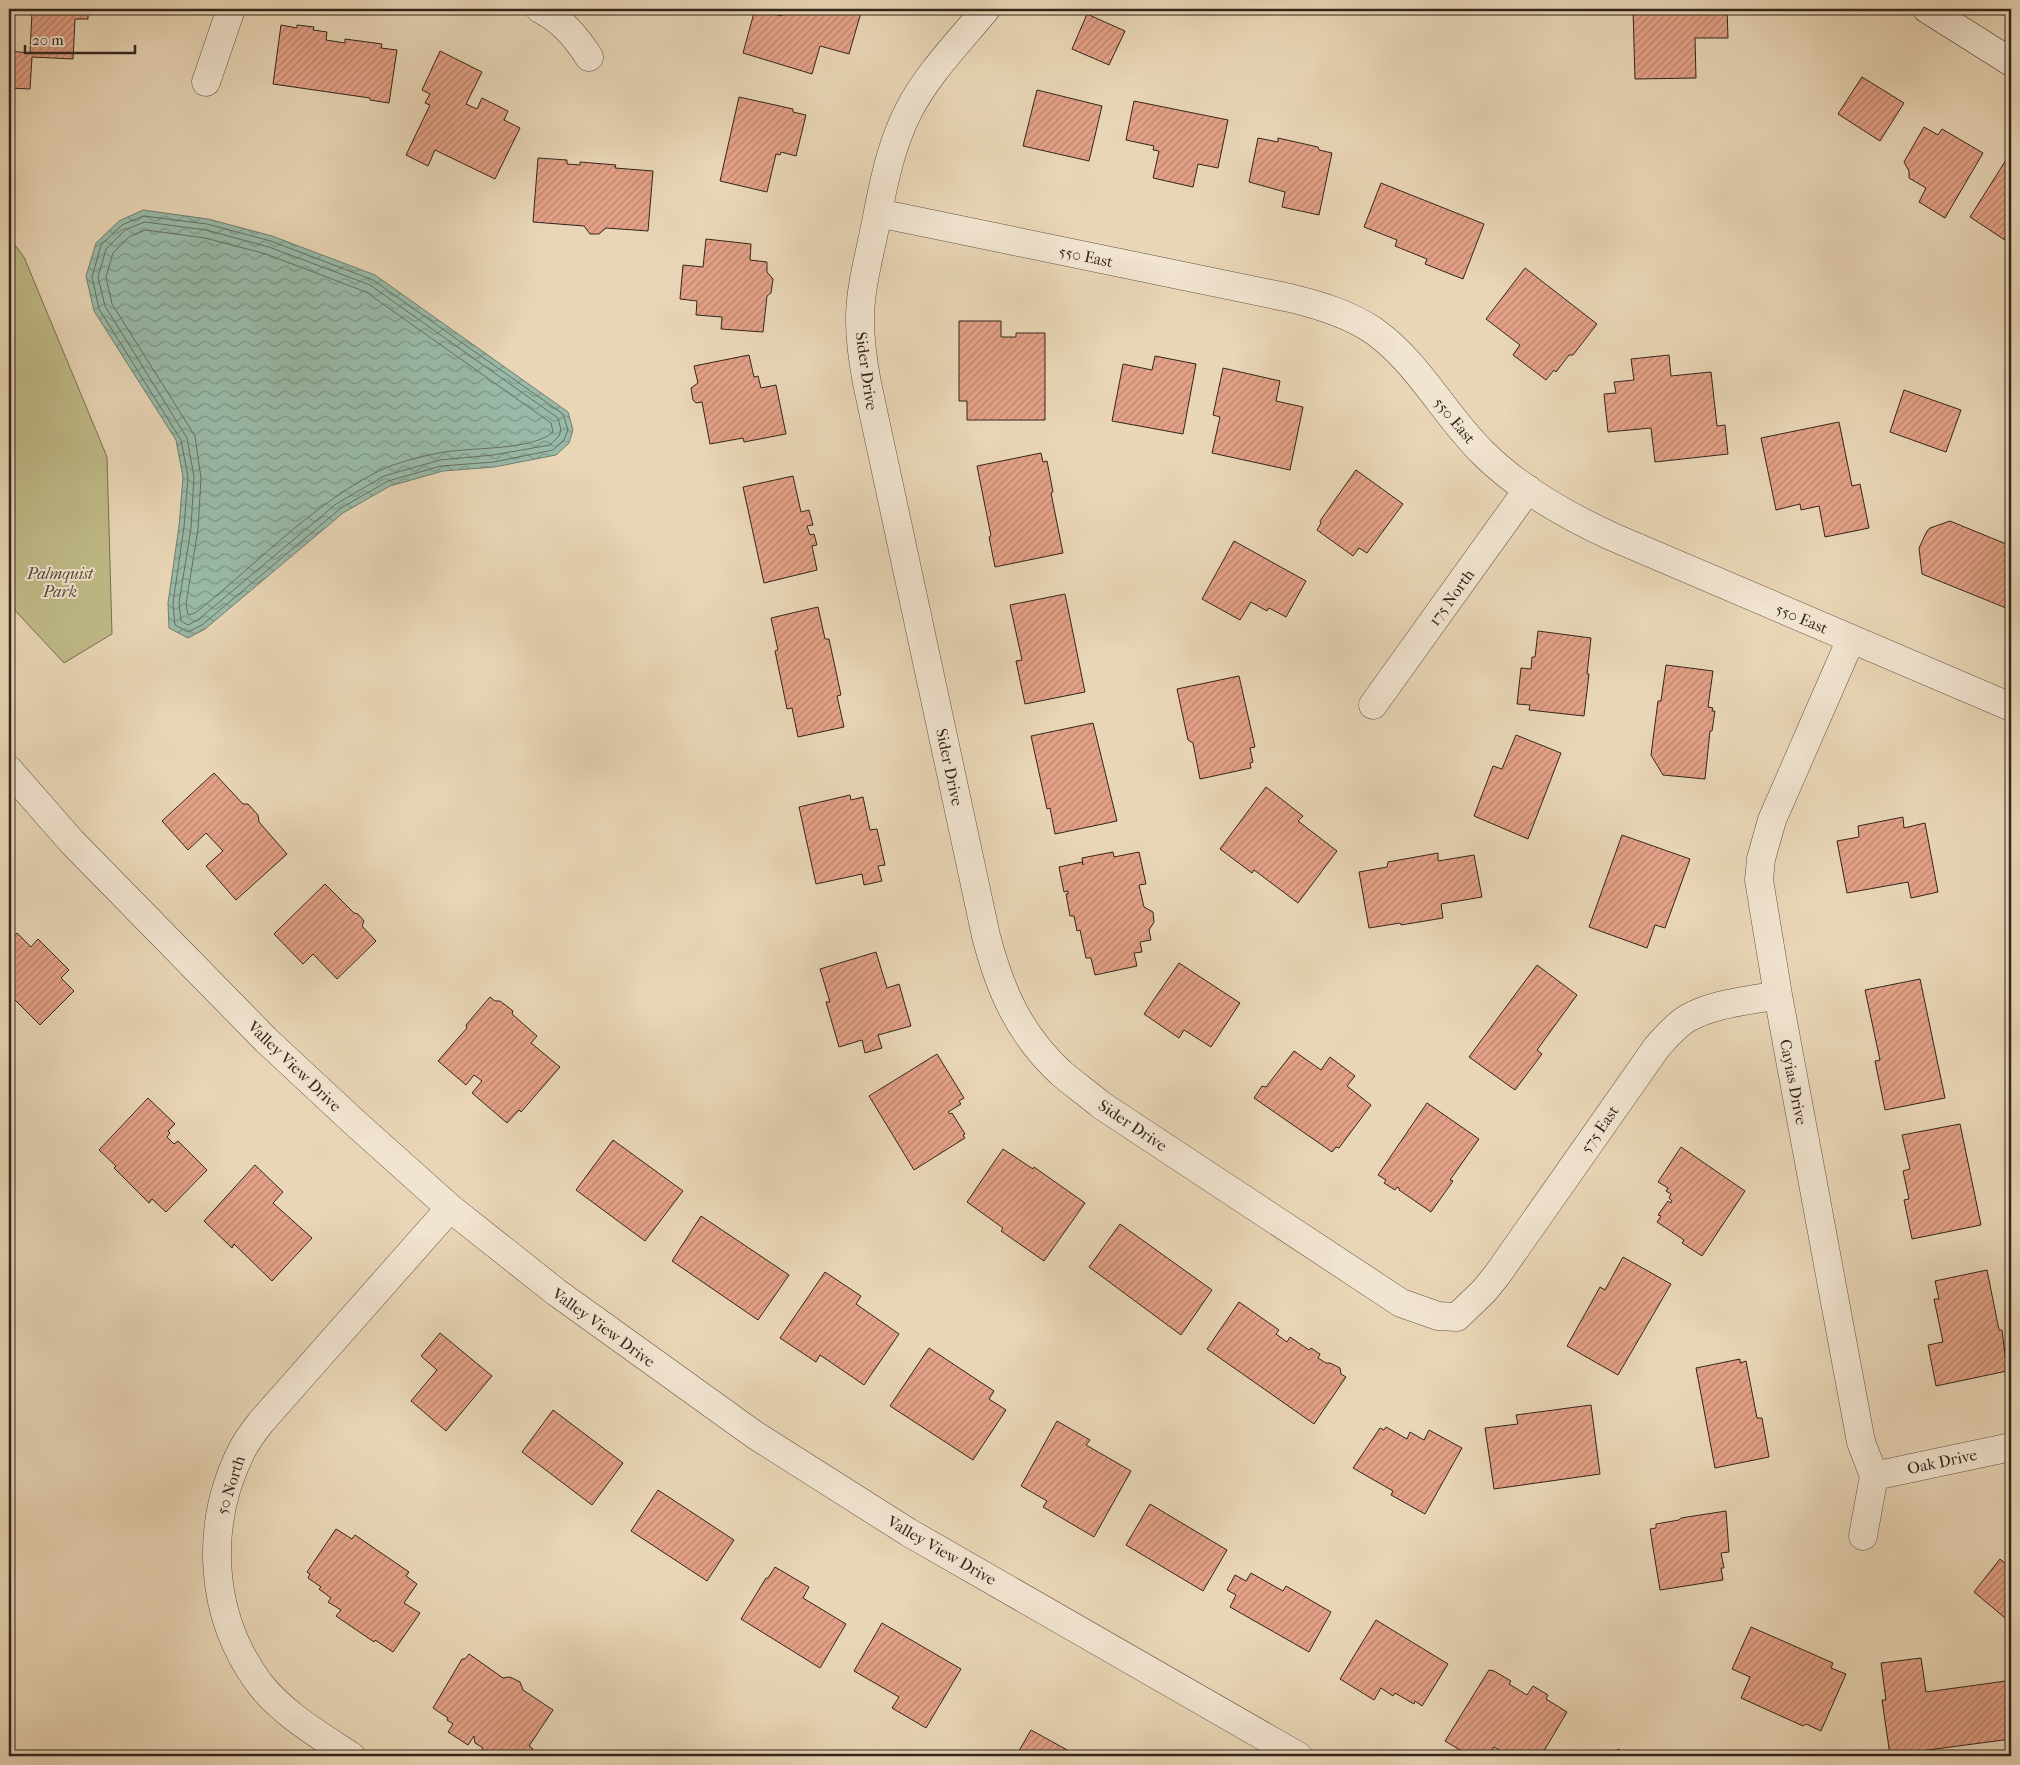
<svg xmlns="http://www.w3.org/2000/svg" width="2020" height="1765" viewBox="0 0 2020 1765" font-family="'IM FELL French Canon',serif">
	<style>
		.park { fill: #bfbb88; stroke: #797052 }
		.water { fill: url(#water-waves); stroke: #707e70 }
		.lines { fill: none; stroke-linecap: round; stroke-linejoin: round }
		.shore { stroke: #667062; stroke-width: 1 }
		.building { fill: url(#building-hatch); stroke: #33251c }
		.street-casing { stroke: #605142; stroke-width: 29 }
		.secondary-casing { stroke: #33251c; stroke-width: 29 }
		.street { stroke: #f1e4d0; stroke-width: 28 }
		.secondary { stroke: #f1e4d0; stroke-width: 28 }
		.labels { text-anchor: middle; stroke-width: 4; stroke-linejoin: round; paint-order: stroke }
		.street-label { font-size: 16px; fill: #33251c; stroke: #f1e4d0 }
		.park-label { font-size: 16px; font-style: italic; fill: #564a37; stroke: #f1e4d0 }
	</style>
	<defs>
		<pattern id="water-waves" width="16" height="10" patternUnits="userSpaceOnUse" patternTransform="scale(1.25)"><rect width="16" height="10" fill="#99baa8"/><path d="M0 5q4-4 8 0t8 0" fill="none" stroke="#7d9788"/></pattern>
		<pattern id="building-hatch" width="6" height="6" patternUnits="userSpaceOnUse" patternTransform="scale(1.25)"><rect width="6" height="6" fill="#e4a187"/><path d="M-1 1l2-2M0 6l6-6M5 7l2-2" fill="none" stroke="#b9836e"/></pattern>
	</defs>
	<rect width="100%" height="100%" fill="#e9d6b6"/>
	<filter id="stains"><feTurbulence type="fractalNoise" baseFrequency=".004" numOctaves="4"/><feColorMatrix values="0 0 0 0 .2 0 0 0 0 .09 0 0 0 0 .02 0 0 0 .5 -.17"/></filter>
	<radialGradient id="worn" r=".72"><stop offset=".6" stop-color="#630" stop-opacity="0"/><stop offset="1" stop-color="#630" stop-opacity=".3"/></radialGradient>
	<path class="park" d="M9,237L24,257L107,457L112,634L64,663L9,604Z"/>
	<path class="water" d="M143,210L208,219L272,236L375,275L568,412L573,430L569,443L556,455L494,467L443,471L390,486L343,513L205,629L188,638L169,628L168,603L179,526L183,477L176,440L94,311L86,276L96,243L119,221Z"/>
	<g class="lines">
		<path class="shore" d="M144,216L207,224L271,241L373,280L563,414L568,430L564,440L553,450L494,462L441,466L388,481L341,508L202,625L188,632L175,625L173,603L184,527L188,477L181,440L99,309L92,277L101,245L122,225Z
			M145,222L206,230L269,247L370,285L558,418L561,430L559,436L550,445L493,455L440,460L384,476L336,504L199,619L188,625L181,621L179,603L191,528L194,477L187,438L105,306L98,277L106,249L125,230Z
			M146,230L205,238L266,254L366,292L551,423L553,432C533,451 466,447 439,453C423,456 395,463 381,470C319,500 263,557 210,601L195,613L188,615L186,604L198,529L201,478L195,436L112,304L106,277L113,253L129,237Z"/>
	</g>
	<path class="building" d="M24,9H88V19H75L73,59L32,57L30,89L9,88V51L30,53L32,12L24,11Z
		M755,9L782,16L784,9H862L849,54L820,46L812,74L743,53Z
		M1633,9H1727L1728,38H1695L1696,78L1635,79Z
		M1087,14L1125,31L1109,65L1072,49Z
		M281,25L297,28V25L314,27L313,30L327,32L326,40L345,43V39L382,44L381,48L397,50L389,103L370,100V98L273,84Z
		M440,51L482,72L466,104L477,109L482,98L508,111L504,120L520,128L495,179L435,150L428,166L406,155L430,105L425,103L430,94L422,90Z
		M1862,77L1904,103L1880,141L1838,114Z
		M1037,90L1102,106L1089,161L1023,146Z
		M739,97L793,109V112L806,115L796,156L781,152L780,155L776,154L767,192L720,181Z
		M1134,101L1228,120L1218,168L1198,164L1193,187L1153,178L1159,151L1153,150L1154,146L1126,140Z
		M1924,127L1938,135L1942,129L1983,153L1945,218L1919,202L1926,188L1909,178V171L1904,162Z
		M1258,138L1278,142V138L1318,147L1319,150L1332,153L1319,215L1282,207L1285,192L1249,182Z
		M538,158L567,160V164L580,165V162L616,165L615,168L653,171L648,231L606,228L599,234H590L584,226L533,222Z
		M2006,160L2011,163V244L1970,217Z
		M1381,183L1484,224L1463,279L1425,264L1427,259L1395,246L1397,240L1364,227Z
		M706,239L751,244L750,260L767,262V272L773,279L771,293L767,296L763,332L721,329L722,317L696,315L697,301L680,299L683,265L703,267Z
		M1525,268L1597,324L1573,355H1569L1556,372L1554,370L1546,380L1513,355L1520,345L1486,319Z
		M959,321H1001V337H1016V333H1045V420H967V401H959Z
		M749,355L754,377L758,376L761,388L776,385L786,434L744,442L743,438L710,444L702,402L696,403L693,400L691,388L698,383L694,366Z
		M1669,355L1671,376L1711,372L1717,426L1725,425L1728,454L1655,462L1651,428L1608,432L1604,394L1616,393L1614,382L1634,380L1631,359Z
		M1155,356L1196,364L1183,434L1112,421L1123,364L1152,370Z
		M1223,368L1280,381L1276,401L1303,407L1290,470L1212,453L1220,417L1213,415Z
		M1904,390L1961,410L1946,452L1890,432Z
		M1839,422L1852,486L1860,484L1869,528L1825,537L1819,506L1801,510L1800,504L1776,510L1761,438Z
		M1041,453L1043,462L1047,461L1053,492L1051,493L1063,553L995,567L989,537L991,536L977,466Z
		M1356,470L1403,504L1367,553L1359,548L1353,556L1317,530L1321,523L1320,521Z
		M793,476L801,512L809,510L813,525L807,526L810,535L814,534L817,545L812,546L817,570L764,583L743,487Z
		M1950,521L2011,546V610L1922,574L1919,548L1927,531L1930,528Z
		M1234,541L1306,581L1286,617L1269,608L1267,611L1251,602L1240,620L1202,599Z
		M1065,594L1085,692L1025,704L1016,661L1022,660L1010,605Z
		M818,607L825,639H829L841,695L837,696L844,727L798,737L792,708L787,709L775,651L778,650L771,618Z
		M1538,631L1591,638L1587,674H1589L1584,716L1529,710L1530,705L1517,704L1521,668L1531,669L1532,657H1535Z
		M1666,665L1713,671L1708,707L1713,708L1712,711H1715L1712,731H1710L1705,779L1663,775L1651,755L1658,701H1661Z
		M1239,676L1255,747L1250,748L1253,762L1250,763L1251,768L1200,779L1193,743L1188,740L1177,689Z
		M1093,723L1117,821L1055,834L1050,808L1047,809L1031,736Z
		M1516,735L1561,753L1528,839L1474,816L1493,766L1502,769Z
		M214,773L243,804H248L258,815L259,822L287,854L236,900L206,866L223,851L206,833L188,850L162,821Z
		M1266,787L1303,816L1298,821L1337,851L1298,903L1254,870L1252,873L1220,849Z
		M850,795L851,800L863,797L870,830L877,829L885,865L878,866L882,881L864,885L862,874L816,884L799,807Z
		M1903,817L1904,828L1925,823L1938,892L1911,898L1908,882L1847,893L1837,841L1859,837L1858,826Z
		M1622,835L1690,859L1665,928L1655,925L1647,948L1589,927Z
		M1113,852L1114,857L1139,852L1146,884L1139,885L1144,907L1153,912L1154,922L1149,930L1151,940L1140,942L1142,952L1134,953L1137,966L1095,975L1091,958H1086L1080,930L1077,931L1074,916H1070L1066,894H1068V891L1064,892L1059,867L1082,862L1083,865L1082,858Z
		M1438,853V861L1474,855L1482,897L1441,904L1443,918L1401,925L1400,923L1369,928L1359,872L1387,867L1388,862Z
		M325,884L354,913L358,914L364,921L362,926L376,941L337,979L313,954L303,964L274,934Z
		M17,933L31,947L38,939L69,970L61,978L74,991L40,1025L9,994V941Z
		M876,952L887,988L899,984L911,1026L878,1035L882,1048L865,1053L862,1040L839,1047L826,1002H830L820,969Z
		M1179,963L1240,1003L1211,1047L1184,1030L1179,1038L1144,1014Z
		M1537,965L1577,995L1537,1050L1542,1054L1515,1090L1469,1057Z
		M1920,979L1945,1098L1885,1110L1875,1061L1880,1060L1865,990Z
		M490,997L495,1001H500L513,1011L512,1014L537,1036L531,1043L560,1067L521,1112L519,1110L507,1123L472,1093L482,1081L474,1075L466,1085L438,1061L467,1028L466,1025Z
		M1294,1051L1321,1070L1330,1057L1355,1076L1347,1086L1371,1105L1339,1148L1336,1147L1332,1152L1254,1098L1262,1086L1266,1087Z
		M937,1054L964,1098L959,1101L961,1104L948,1112L950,1114L952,1113L965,1134L963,1135L965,1138L914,1170L869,1096Z
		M148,1098L175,1124L168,1131L170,1133L167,1137L174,1144L178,1141L207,1170L166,1212L152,1199L149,1203L114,1168L116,1166L99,1150Z
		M1427,1103L1479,1139L1450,1180L1453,1181L1431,1212L1399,1190V1188L1397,1187L1395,1190L1384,1183L1386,1180L1378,1175Z
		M1960,1124L1981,1225L1912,1239L1904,1200L1909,1199L1903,1171L1910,1169L1902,1135Z
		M613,1140L683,1191L645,1241L576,1190Z
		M1681,1147L1745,1191L1702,1256L1682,1243L1684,1240L1657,1222L1661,1216L1658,1215L1668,1201L1671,1203L1672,1201L1669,1198L1671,1194L1666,1191L1668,1188L1658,1182Z
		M1003,1149L1033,1169L1034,1167L1085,1203L1044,1261L1001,1231L1003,1228L967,1202Z
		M255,1165L283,1192L273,1203L312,1238L272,1281L234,1244L232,1248L204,1221Z
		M701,1216L789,1275L758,1320L672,1261Z
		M1120,1224L1212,1290L1181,1335L1089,1267Z
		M1623,1257L1671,1284L1618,1375L1567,1346L1600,1287L1605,1290Z
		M1987,1270L1999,1330H2002L2007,1371L1936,1386L1928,1345L1943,1342L1934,1299H1939L1935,1281Z
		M825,1272L861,1296L856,1304L899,1334L864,1385L820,1355L816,1362L780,1338Z
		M1239,1302L1279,1330L1276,1334L1287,1342L1290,1337L1309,1350L1311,1348L1320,1354L1318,1358L1326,1363H1330L1340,1368L1341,1374L1346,1377L1314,1424L1207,1349Z
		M440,1333L492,1376L446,1431L411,1401L437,1370L421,1356Z
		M929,1348L994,1391L989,1399L1006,1410L973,1460L890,1406Z
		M1740,1359V1363L1746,1361L1757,1418H1762L1769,1457L1715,1468L1696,1368Z
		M1591,1405L1600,1474L1494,1489L1485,1428L1518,1424L1516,1415Z
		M553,1410L623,1463L592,1505L522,1452Z
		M1057,1421L1090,1440L1086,1445L1131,1471L1094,1537L1043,1507L1047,1501L1021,1486Z
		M1386,1427L1407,1439L1410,1432L1424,1440L1429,1430L1462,1448L1425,1514L1391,1495L1393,1491L1353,1468L1380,1428L1384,1430Z
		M658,1490L734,1540L707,1581L631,1531Z
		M1150,1504L1227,1550L1203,1591L1126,1545Z
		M1726,1511L1729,1552L1721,1553L1724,1568H1721L1723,1580L1660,1590L1650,1529L1656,1528V1524L1679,1520L1681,1518Z
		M336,1529L352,1539L355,1535L409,1572L406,1576L417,1584L404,1603L420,1613L393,1652L375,1640L374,1642L336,1616L341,1610L328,1602L331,1598L319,1589L321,1587L308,1578L310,1574L307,1572Z
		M2000,1559L2008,1566L2011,1562V1623L1974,1592Z
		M775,1567L809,1587L803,1598L846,1624L820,1668L741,1619L766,1578H768Z
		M1251,1573L1283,1591L1286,1586L1331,1612L1309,1652L1230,1607L1236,1595L1227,1590L1235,1575L1246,1581Z
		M1376,1620L1448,1664L1422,1706L1415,1701L1414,1704L1395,1693L1393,1696L1381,1688L1374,1700L1340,1679Z
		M882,1623L961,1669L926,1728L892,1708L899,1697L854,1671Z
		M1751,1627L1833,1663L1831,1668L1846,1674L1821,1731L1806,1724L1803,1726L1741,1698L1750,1677L1732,1669Z
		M469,1654L503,1678L510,1677L520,1682L523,1690L553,1710L529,1746L533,1749L528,1756H478L483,1748L475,1743L474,1736L468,1745L448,1732L453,1724L447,1720L448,1718L433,1708L462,1659H465Z
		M1921,1658L1926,1692L2006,1681L2011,1718V1739L1890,1755L1882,1700H1886L1881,1663Z
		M1489,1670L1494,1671L1511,1681L1509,1684L1527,1695L1533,1686L1548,1695L1546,1699L1567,1712L1541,1756H1509L1494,1747L1488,1756H1470L1445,1741Z
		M1031,1730L1078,1756H1016Z
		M1618,1749L1629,1756H1613Z"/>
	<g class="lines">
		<g class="street-casing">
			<path id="street" d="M540,9C562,20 576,37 589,57
				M986,9C959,42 927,74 908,112C889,149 882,192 874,232C868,261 860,290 860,319C860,340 863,362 867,383L986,936C1000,990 1019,1034 1061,1073C1074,1084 1088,1094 1101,1105L1401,1303L1438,1316L1457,1317L1484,1291L1497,1275L1657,1047C1666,1037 1676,1025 1688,1018C1715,1003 1748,1001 1778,995
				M206,82L231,9
				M878,213L1290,298C1319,305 1349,314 1374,331C1419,363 1444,415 1483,453C1519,489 1567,516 1613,537L2011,707
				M1851,639L1772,820L1761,859L1759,880L1778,995L1861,1442L1874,1476L1863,1536
				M1373,705L1528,489
				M9,770L72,842L266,1040L353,1121L450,1208L556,1292L755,1435L908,1532L1298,1756
				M1874,1476L2011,1447
				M351,1756C319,1735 283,1714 259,1683C209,1615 204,1525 242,1450C247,1440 254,1431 261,1422L450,1208"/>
		</g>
		<g class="secondary-casing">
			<path id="secondary" d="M1927,9L2011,62"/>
		</g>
		<use href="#street" class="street"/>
		<use href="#secondary" class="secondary"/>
	</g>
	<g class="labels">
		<g class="street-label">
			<text transform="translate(1086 256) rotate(12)" y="6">550 East</text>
			<text transform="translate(867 371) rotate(82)" y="6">Sider Drive</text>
			<text transform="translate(1455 420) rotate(50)" y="6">550 East</text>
			<text transform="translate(1451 597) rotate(-54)" y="6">175 North</text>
			<text transform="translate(1802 618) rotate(23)" y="6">550 East</text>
			<text transform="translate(950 767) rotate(78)" y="6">Sider Drive</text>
			<text transform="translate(295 1066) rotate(44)" y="6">Valley View Drive</text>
			<text transform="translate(1794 1082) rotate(79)" y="6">Cayias Drive</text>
			<text transform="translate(1133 1125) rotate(34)" y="6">Sider Drive</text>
			<text transform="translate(1599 1129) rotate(-55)" y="6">575 East</text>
			<text transform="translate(604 1327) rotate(36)" y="6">Valley View Drive</text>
			<text transform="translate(1942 1461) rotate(-12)" y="6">Oak Drive</text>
			<text transform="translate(230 1485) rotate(-72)" y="6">50 North</text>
			<text transform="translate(942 1550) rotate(30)" y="6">Valley View Drive</text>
		</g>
		<g class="park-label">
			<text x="60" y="579">Palmquist<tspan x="60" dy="18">Park</tspan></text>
		</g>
	</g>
	<rect width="2020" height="1765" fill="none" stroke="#e9d6b6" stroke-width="30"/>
	<rect x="10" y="10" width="2000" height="1745" fill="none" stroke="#33251c" stroke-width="2.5"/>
	<rect x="15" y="15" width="1990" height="1735" fill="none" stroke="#33251c"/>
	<path d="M25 45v8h110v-8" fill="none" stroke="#33251c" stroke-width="2.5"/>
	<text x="32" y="45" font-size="15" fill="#33251c" stroke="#f1e4d0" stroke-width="4" paint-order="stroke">20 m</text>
	<rect width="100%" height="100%" filter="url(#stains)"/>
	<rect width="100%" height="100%" fill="url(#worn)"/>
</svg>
